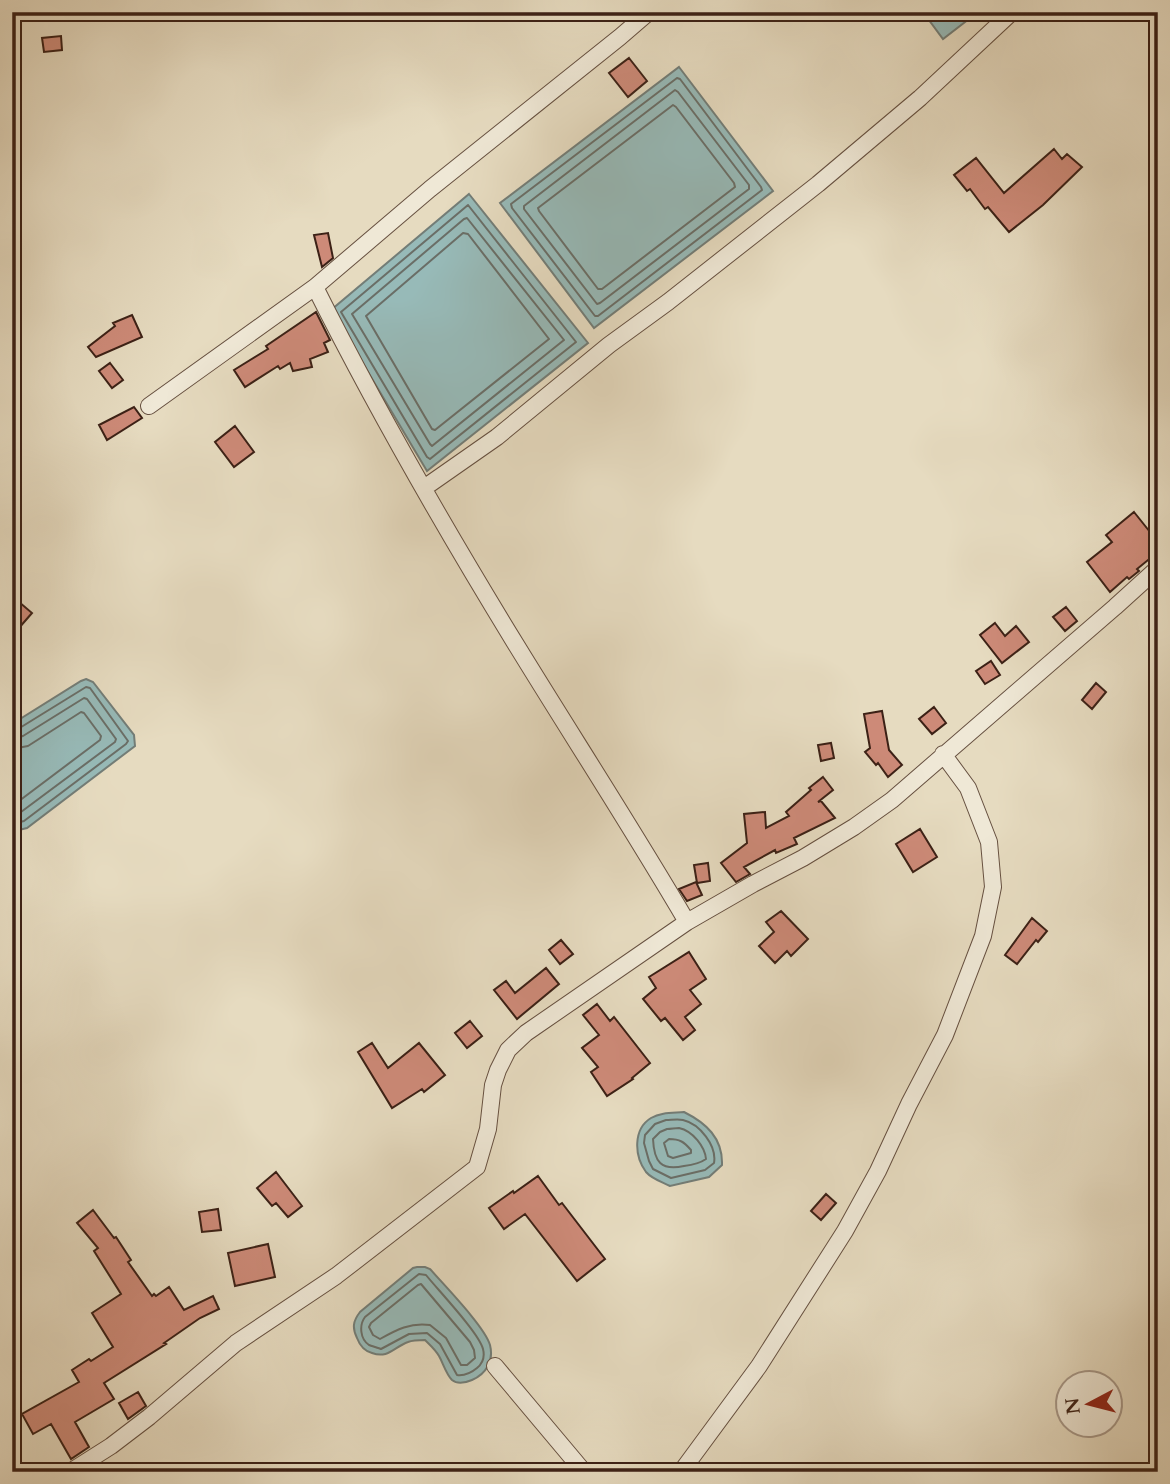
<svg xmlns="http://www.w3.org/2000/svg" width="1170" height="1484" viewBox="0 0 1170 1484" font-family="Cardo,serif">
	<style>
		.water { fill: #97bab8; stroke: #737d77; stroke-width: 2 }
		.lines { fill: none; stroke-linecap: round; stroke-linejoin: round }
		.shore { stroke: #6a6e67; stroke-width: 2 }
		.building { fill: #cd8a78; stroke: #3c2116; stroke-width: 2 }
		.minor-casing { stroke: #665040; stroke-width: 18 }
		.minor { stroke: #efe8d6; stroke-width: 16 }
	</style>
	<rect width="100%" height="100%" fill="#e6dbc0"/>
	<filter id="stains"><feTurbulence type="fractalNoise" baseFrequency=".00286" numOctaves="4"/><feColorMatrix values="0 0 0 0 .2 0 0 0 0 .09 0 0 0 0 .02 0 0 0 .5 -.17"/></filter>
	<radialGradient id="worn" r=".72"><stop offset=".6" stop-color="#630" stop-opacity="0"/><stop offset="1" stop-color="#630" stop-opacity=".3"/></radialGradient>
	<path class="water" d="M923,12H978L943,39Z
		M679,67L773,191L594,328L500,203Z
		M469,194L588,343L427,471L331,310Z
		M86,679L93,682L134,735L135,746L27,828L19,830L12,827V724L81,681Z
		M684,1112C706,1123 723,1138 722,1165L709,1177L670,1186C662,1182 652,1179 646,1172C634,1156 633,1129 651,1118C661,1112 673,1113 684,1112Z
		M417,1267H425L430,1269C444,1285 485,1327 490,1345C494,1361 486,1374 472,1380C465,1383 458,1385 452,1380C446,1374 443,1363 439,1356C435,1349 430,1345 425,1340C419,1340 413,1340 408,1342C394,1347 388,1359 372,1353C364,1351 360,1346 357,1338C352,1328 353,1321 360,1312L413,1268Z"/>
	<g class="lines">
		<path class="shore" d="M677,78L680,79L761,187L762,190L598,316H595L512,208L511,204Z
			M675,90L678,92L749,185V189L600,303L597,304L524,209V206Z
			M673,105L676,107L734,183L735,187L602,289H598L539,211L538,208Z
			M468,205L576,342L430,459L427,457L341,312Z
			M467,218L564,340L432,446L430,444L352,314L464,219Z
			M463,233L468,234L549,339L435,430L432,429L366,316Z
			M12,730L18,729L86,687L90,688L128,741L126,744L24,821L20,822L12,821
			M12,739L23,736L84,698L87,699L116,739L115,742L21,812H12
			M12,749L28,746L81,712L84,713L101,736L100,740L19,801L12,802
			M666,1120C671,1120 678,1119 683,1120C700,1124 717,1146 714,1163L705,1170L671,1178L653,1169L649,1161L644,1143L645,1135L655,1124Z
			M667,1129C671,1129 675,1128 679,1128C693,1131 705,1147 706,1159C699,1164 692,1165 684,1166C661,1171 654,1162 653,1139L660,1132Z
			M669,1139C680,1139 684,1142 691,1150V1153L673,1158L668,1156L664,1143Z
			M419,1274L426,1275C438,1290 479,1333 483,1349C485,1357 483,1363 477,1368C471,1373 465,1376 457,1375L440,1344L427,1333L409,1334L381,1349C379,1348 371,1346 369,1345C360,1339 359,1325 365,1317Z
			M421,1284L470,1342L474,1350L475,1358L467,1365H461L446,1338L430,1325C411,1322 396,1330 380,1339L373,1335L369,1327L371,1323L418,1285Z"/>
	</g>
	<path class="building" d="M61,36L62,50L44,52L42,38Z
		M629,58L647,81L628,97L609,73Z
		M1054,149L1062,159L1067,154L1082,167L1043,205L1009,232L988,207L985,209L970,189L967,191L954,175L976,158L1004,193Z
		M328,233L333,258L322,267L314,235Z
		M316,312L330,340L324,343L328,352L310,359L312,367L293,371L290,363L280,369L278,366L245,387L234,370L268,349L266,346Z
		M132,315L142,337L96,357L88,347L115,326L113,323Z
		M110,363L123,380L112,388L99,371Z
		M134,407L142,418L107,440L99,425Z
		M235,426L254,452L234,467L215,442Z
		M1134,512L1158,542V547L1150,553L1153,556L1137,569L1139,571L1129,579L1127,577L1110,592L1087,562L1112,542L1106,535Z
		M12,596L32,613L12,636Z
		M1066,607L1077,621L1065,631L1053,617Z
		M995,623L1005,636L1016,626L1029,642L1002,663L980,635Z
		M991,661L1000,675L985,684L976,671Z
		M1096,683L1106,692L1092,709L1082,700Z
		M934,707L946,723L932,734L919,719Z
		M882,711L889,750L902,765L888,777L878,763L876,765L865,752L870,748L864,714Z
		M831,743L834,758L821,761L818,745Z
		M823,777L833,790L818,802L821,801L835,818L794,838L797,844L776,853L775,850L744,867L750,874L736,882L721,863L747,843L744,814L765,812L766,828L789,816L786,812L811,790L809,788Z
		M920,829L937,857L913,872L896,844Z
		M708,863L710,881L697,883L694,865Z
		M696,882L702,895L687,901L679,889Z
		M781,911L808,939L791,956L787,951L775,963L759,946L774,932L766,922Z
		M1032,918L1047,931L1038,942L1036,940L1017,964L1005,955Z
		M561,940L573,954L560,964L549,950Z
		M689,952L706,979L690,990L701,1004L685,1017L695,1030L683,1040L665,1018L661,1021L643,999L656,988L649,977Z
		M546,968L559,984L517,1019L494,990L506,981L515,993Z
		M597,1004L610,1021L614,1017L650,1063L632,1078L633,1079L607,1096L591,1072L598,1067L582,1048L599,1035L583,1015Z
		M470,1021L482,1036L467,1048L455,1033Z
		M372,1043L388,1068L419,1043L445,1075L424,1092L422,1089L392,1108L358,1052Z
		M276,1172L302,1206L288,1217L276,1203L272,1206L257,1188Z
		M538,1176L559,1205L562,1203L605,1259L577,1281L525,1214L504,1229L489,1208L513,1191L514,1193Z
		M826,1194L836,1203L821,1220L811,1211Z
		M218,1209L221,1230L202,1232L199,1212Z
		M93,1210L114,1238L116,1237L131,1260L128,1262L152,1296L154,1294L156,1296L169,1287L184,1310L213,1296L219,1309L200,1318L164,1343L166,1344L104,1383L114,1399L75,1422L89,1447L71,1459L51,1424L33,1434L22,1414L79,1382L72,1370L89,1359L91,1361L113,1347L92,1313L121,1294L94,1251L98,1248L77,1223Z
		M268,1244L275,1277L235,1286L228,1253Z
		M138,1392L146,1406L128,1419L119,1403Z"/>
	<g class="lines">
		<g class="minor-casing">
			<path id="minor" d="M315,287C376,409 444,527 515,643C572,736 632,828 687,922
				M149,406L315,287L430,189L620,37L649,12
				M424,488L497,437L609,345L668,302L818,184L920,98L1012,12
				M495,1366L584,1472
				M70,1472L111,1446L149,1417L236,1343L336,1276L477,1167L488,1129L493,1085L498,1070L508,1050L526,1033L687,922L753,884L803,858L854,827L892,800L1115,607L1158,568
				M681,1472L759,1366L845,1231L878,1171L909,1104L945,1035L983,936L993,887L989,842L968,788L943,754"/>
		</g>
		<use href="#minor" class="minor"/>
	</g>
	<rect width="1170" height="1484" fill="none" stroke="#e6dbc0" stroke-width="42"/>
	<rect x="14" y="14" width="1142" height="1456" fill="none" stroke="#3c2116" stroke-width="3.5"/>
	<rect x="21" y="21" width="1128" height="1442" fill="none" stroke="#3c2116" stroke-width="2"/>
	<g transform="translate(1089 1404) rotate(263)"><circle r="33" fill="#efe8d6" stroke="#a79889" stroke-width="2"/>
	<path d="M0-5L12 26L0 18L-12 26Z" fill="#8f2418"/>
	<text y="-10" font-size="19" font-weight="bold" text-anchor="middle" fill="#3c2116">N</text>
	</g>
	<rect width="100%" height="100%" filter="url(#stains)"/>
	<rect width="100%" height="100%" fill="url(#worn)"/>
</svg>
